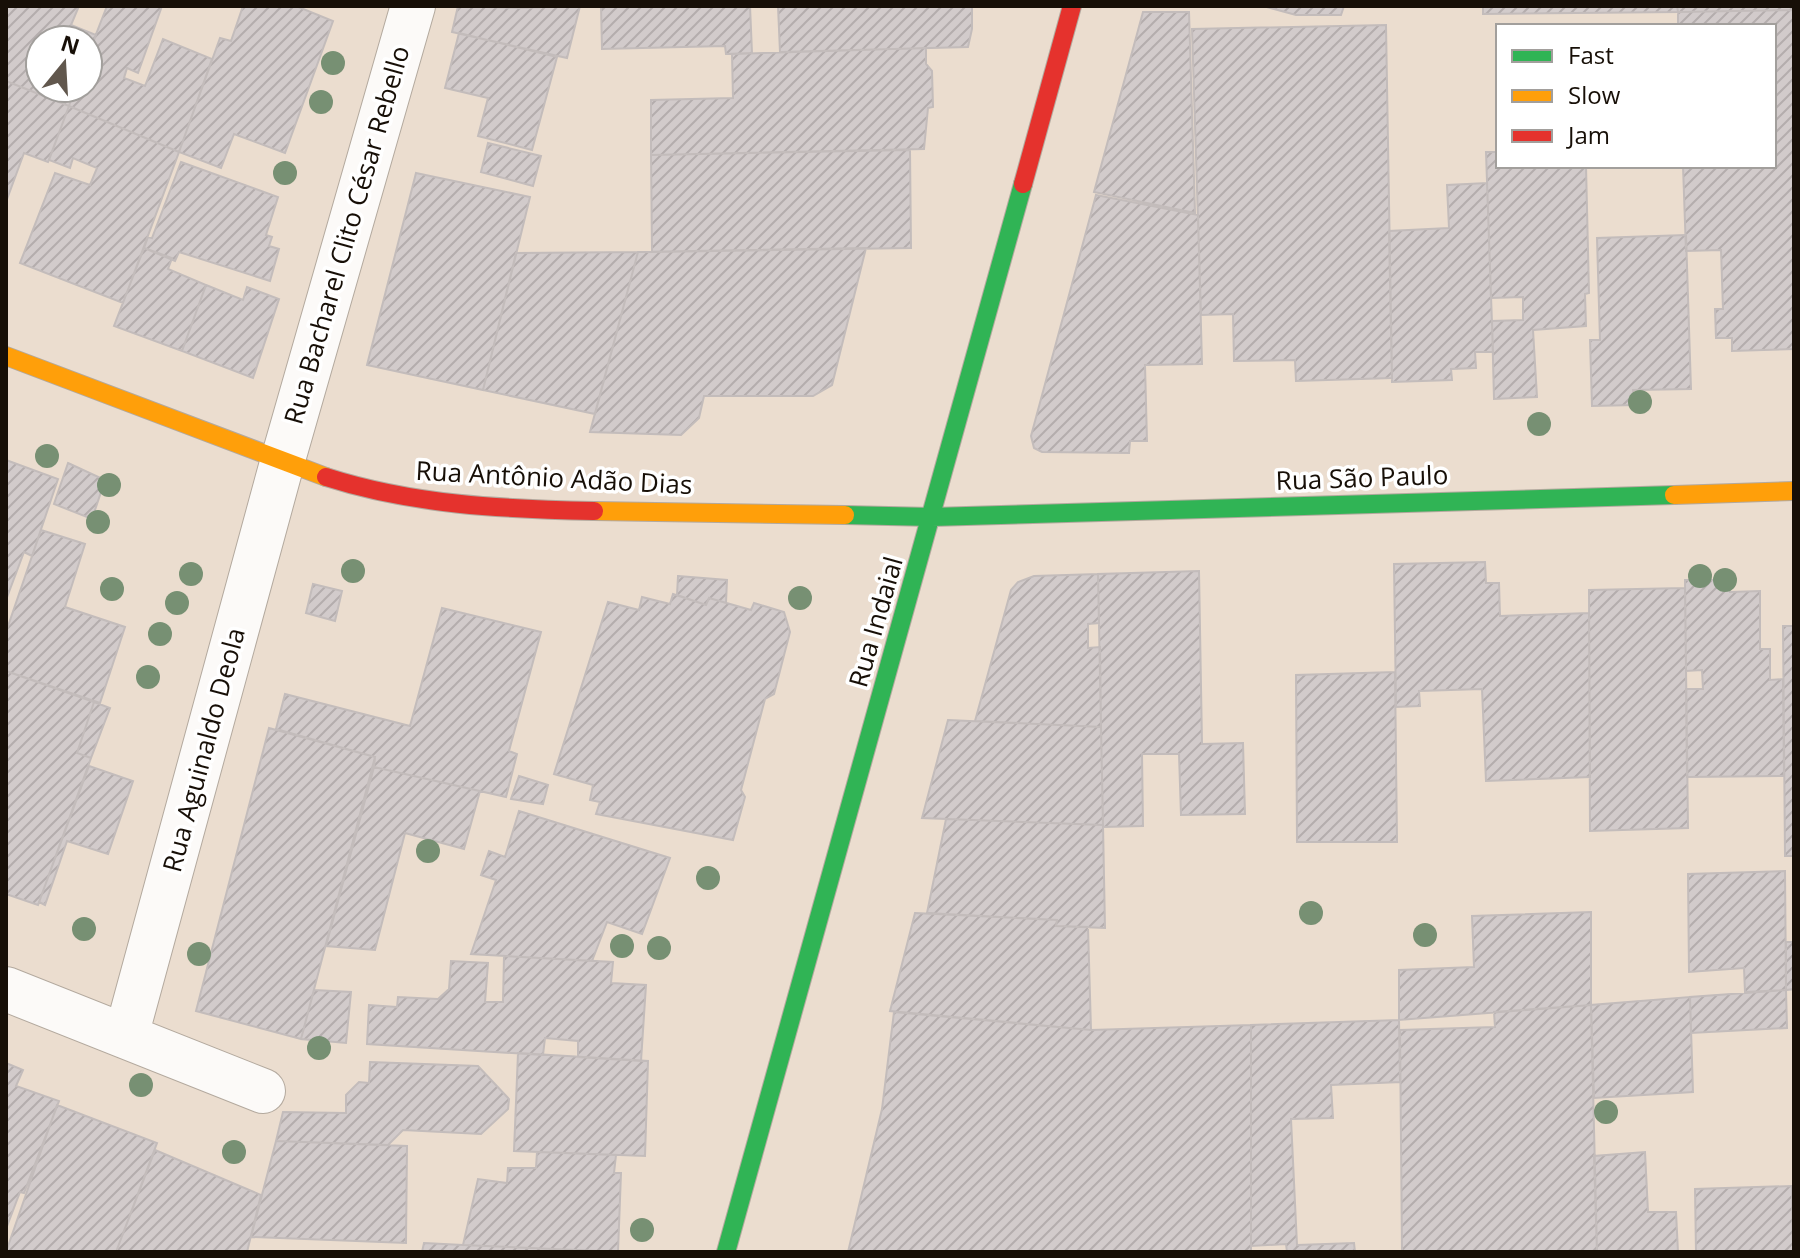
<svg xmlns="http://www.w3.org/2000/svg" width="1800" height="1258" viewBox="0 0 1800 1258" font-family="'Open Sans',sans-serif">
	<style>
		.building { fill: url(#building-hatch); stroke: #c3bcbb; stroke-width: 2 }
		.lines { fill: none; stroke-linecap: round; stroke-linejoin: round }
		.street-casing { stroke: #b3a99e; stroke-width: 46 }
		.fast-casing { stroke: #b3a99e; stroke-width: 20 }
		.slow-casing { stroke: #b3a99e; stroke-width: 20 }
		.jam-casing { stroke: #b3a99e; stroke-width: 20 }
		.street { stroke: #fcfaf8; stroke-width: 44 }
		.fast { stroke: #30b455; stroke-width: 18 }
		.slow { stroke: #ff9f0a; stroke-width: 18 }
		.jam { stroke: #e5322d; stroke-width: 18 }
		.tree { fill: #779073 }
		.labels { text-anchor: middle; stroke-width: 7; stroke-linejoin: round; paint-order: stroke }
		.street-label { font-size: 26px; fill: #170f07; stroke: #fff }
	</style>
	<defs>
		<pattern id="building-hatch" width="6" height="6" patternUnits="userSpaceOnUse" patternTransform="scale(2)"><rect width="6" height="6" fill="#d2cbcb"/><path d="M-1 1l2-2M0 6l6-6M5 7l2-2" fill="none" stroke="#b4adad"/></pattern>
	</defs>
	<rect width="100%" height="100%" fill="#ebddcf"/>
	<path class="building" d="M6,6H79L71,25L96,35L88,55V40H40V88H75L69,106L6,81Z
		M107,6H162L138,73L127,68L124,78L145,86L163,39L212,59L179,152L69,106L75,88H88V55Z
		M243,6H296L333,21L285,153L234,134L221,168L179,152L220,38L231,41Z
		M458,6L519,8L580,6L567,58L452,32Z
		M601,6H750L752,53L726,54L725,46L602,49Z
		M778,6H972V29L968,47L780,52Z
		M1263,6H1344L1341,15H1296Z
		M1483,6H1677L1678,12L1483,14Z
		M1677,6H1794V10L1678,12Z
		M1794,10V349L1732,351V338H1716L1715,309H1723L1721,250L1686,251L1683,166H1774V26H1678V12Z
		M1143,12H1189L1195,213L1094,192Z
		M1386,25L1392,378L1296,381L1295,360L1234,361L1233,314L1201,315L1192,29Z
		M459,33L557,57L532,150L478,136L488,98L445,88Z
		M926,48V64L932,71L933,107L928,108L924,149L651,155V100L733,98L732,54Z
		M6,81L69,106L48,162L24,153L6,202Z
		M69,106L179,152L123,303L20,263L55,173L90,185L97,168L73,158L70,168L49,160Z
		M488,143L541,156L533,186L481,172Z
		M910,150L911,248L652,252L651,155Z
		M1486,152H1498V166H1586L1589,293L1585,294L1586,326L1533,330L1537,397L1494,399L1492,321L1523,320V297L1491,298Z
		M181,162L278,197L266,235L272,237L269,246L279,249L270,281L179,252L175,261L144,248L148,237L152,238Z
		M416,173L530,197L483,390L367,365Z
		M1487,183L1493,352H1475L1476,368L1451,369L1452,380L1392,382L1389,231L1449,228L1447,185Z
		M1096,195L1198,215L1202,364L1145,365L1147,441H1130L1129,453L1042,452L1034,448L1031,436Z
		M1686,235L1691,389L1633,390L1635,405L1592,406L1590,340H1600L1597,238Z
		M144,248L172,258L168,269L206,285L182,351L114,326Z
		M866,248L832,385L813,396H704L699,418L681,435L590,432L638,252Z
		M638,252L595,414L483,390L516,253Z
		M206,285L243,300L247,287L279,299L253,378L182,351Z
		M6,460L58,479L32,556L24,552L6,600Z
		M68,463L105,480L92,519L54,504Z
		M41,530L85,544L65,607L125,627L100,703L6,671V632Z
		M1485,562L1486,583H1499L1500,616L1589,613L1590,777L1486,781L1482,689L1419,691L1420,706L1396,707L1394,564Z
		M1199,571L1202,744L1243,743L1245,814L1181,815L1179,754H1142L1143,826L1103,827L1098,574Z
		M1098,574L1099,623L1088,624V648L1100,647L1101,727L975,721L1011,590L1018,582L1034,576Z
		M678,576L727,580L726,603L709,598L706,605L677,595Z
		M1685,580H1722V587H1730V592L1760,591V649H1770V680L1783,679L1784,776L1687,777L1686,689H1703L1702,670L1686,671Z
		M313,584L342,591L335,621L306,613Z
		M1685,588L1688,828L1590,831L1589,590Z
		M673,594L706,605L709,598L751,610L754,603L784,612L790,632L774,694L765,699L741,790L745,797L733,840L596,814L600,802L590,800L593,785L554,774L608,602L639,610L642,597L670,604Z
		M442,608L541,632L509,751L517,754L506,797L374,767L375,757L276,729L285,694L410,726Z
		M1783,626H1794V856H1785Z
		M6,671L94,702L77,753L91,758L38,905L6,894Z
		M1395,672L1397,842H1297L1296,675Z
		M94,702L110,708L91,758L77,753Z
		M948,720L1101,727L1103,825L922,818Z
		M269,728L375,757L301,1039L196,1011Z
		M89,766L133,781L108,854L67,841L45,905L39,902Z
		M374,767L480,791L464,849L405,833L375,950L326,946Z
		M519,776L548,785L543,804L511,799Z
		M519,811L670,858L642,934L607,922L592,961L471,954L496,880L481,875L489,851L505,857Z
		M946,819L1103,825L1105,928L1056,926L1057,920L927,913Z
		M1785,871L1786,990L1745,992L1744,968L1689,972L1688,874Z
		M1591,912V1005L1399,1020V970L1474,967L1472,916Z
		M915,913L1057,920L1056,926L1088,927L1091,1030L890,1011Z
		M1786,942H1794V989L1786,990Z
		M504,956L613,962L611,983L646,985L641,1061L578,1057V1041L545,1038L543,1055L367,1044L369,1005L397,1007L398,997L438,999L449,989L451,961L488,963L485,1002H503Z
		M314,990L351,992L346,1043L301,1039Z
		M1786,990L1787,1028L1691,1033L1690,997Z
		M1690,997L1693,1092L1594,1098L1591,1005Z
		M1591,1005L1597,1252H1402L1400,1030L1495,1027L1494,1012Z
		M894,1012L1091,1030L1251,1025V1252H848L882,1109Z
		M1399,1020L1400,1082L1331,1085L1333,1118L1291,1119L1297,1245L1354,1243L1355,1252H1287L1286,1244L1251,1246V1025Z
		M518,1053L648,1061L645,1156L514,1151Z
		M370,1062L478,1066L509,1099L508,1109L481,1134L403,1130L388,1145L276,1141L283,1112L346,1113V1095L359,1082L369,1083Z
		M6,1063L23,1070L16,1086L59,1101L24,1193L20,1192L6,1229Z
		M57,1105L157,1143L116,1252H6Z
		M276,1141L407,1146L406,1243L251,1237Z
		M155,1150L261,1195L247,1252H116Z
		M537,1152L616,1155L614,1173H621L618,1252L463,1245L478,1179L507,1183L508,1168H536Z
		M1645,1152L1648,1212H1676L1678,1252H1597L1594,1156Z
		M1792,1186L1793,1252H1696L1695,1189Z
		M424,1243L463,1245L622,1252H422Z"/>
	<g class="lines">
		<g class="street-casing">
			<path id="street" d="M6,989L263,1091
				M126,1036L282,463L413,6"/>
		</g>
		<g class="fast-casing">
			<path id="fast" d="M845,515L932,517L1674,495
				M726,1252L1023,184"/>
		</g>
		<g class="slow-casing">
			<path id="slow" d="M6,356L326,477
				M1674,495L1794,491
				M594,511L845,515"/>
		</g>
		<g class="jam-casing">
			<path id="jam" d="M1023,184L1072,6
				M326,477C413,505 503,509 594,511"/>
		</g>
		<use href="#street" class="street"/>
		<use href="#fast" class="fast"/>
		<use href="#slow" class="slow"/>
		<use href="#jam" class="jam"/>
	</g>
	<g class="tree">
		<circle cx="333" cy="63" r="12"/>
		<circle cx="321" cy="102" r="12"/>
		<circle cx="285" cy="173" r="12"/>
		<circle cx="1640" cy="402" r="12"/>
		<circle cx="1539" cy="424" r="12"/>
		<circle cx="47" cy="456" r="12"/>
		<circle cx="109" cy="485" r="12"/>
		<circle cx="98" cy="522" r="12"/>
		<circle cx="353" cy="571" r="12"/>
		<circle cx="191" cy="574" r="12"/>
		<circle cx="1700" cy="576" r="12"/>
		<circle cx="1725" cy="580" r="12"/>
		<circle cx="112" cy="589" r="12"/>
		<circle cx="800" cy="598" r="12"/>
		<circle cx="177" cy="603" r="12"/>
		<circle cx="160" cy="634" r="12"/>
		<circle cx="148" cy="677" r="12"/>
		<circle cx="428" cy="851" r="12"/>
		<circle cx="708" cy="878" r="12"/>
		<circle cx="1311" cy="913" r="12"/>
		<circle cx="84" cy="929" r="12"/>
		<circle cx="1425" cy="935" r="12"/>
		<circle cx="622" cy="946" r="12"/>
		<circle cx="659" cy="948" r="12"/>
		<circle cx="199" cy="954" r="12"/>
		<circle cx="319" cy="1048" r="12"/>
		<circle cx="141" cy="1085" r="12"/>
		<circle cx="1606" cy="1112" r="12"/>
		<circle cx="234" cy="1152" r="12"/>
		<circle cx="642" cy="1230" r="12"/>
	</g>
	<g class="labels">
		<g class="street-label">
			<text transform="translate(347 235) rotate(-74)" y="9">Rua Bacharel Clito César Rebello</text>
			<text transform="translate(554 478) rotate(3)" y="9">Rua Antônio Adão Dias</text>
			<text transform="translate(1362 478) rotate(-2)" y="9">Rua São Paulo</text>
			<text transform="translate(876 622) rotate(-74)" y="9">Rua Indaial</text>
			<text transform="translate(204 750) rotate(-75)" y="9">Rua Aguinaldo Deola</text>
		</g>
	</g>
	<rect width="1800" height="1258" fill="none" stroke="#170f07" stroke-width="16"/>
	<rect x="1496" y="24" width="280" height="144" fill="#ffffff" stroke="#a29f9c" stroke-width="2"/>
	<rect x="1512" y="50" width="40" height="12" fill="#30b455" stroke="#a29f9c" stroke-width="2"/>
	<text x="1568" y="64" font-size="24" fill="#170f07">Fast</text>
	<rect x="1512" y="90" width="40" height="12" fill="#ff9f0a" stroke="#a29f9c" stroke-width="2"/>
	<text x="1568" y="104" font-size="24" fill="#170f07">Slow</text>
	<rect x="1512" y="130" width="40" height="12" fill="#e5322d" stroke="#a29f9c" stroke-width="2"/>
	<text x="1568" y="144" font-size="24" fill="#170f07">Jam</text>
	<g transform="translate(64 64) rotate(18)"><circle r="38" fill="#ffffff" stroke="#a29f9c" stroke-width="2"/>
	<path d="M0-6L14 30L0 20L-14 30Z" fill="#61574d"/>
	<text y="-12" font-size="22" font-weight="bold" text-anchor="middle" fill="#170f07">N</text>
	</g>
</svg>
